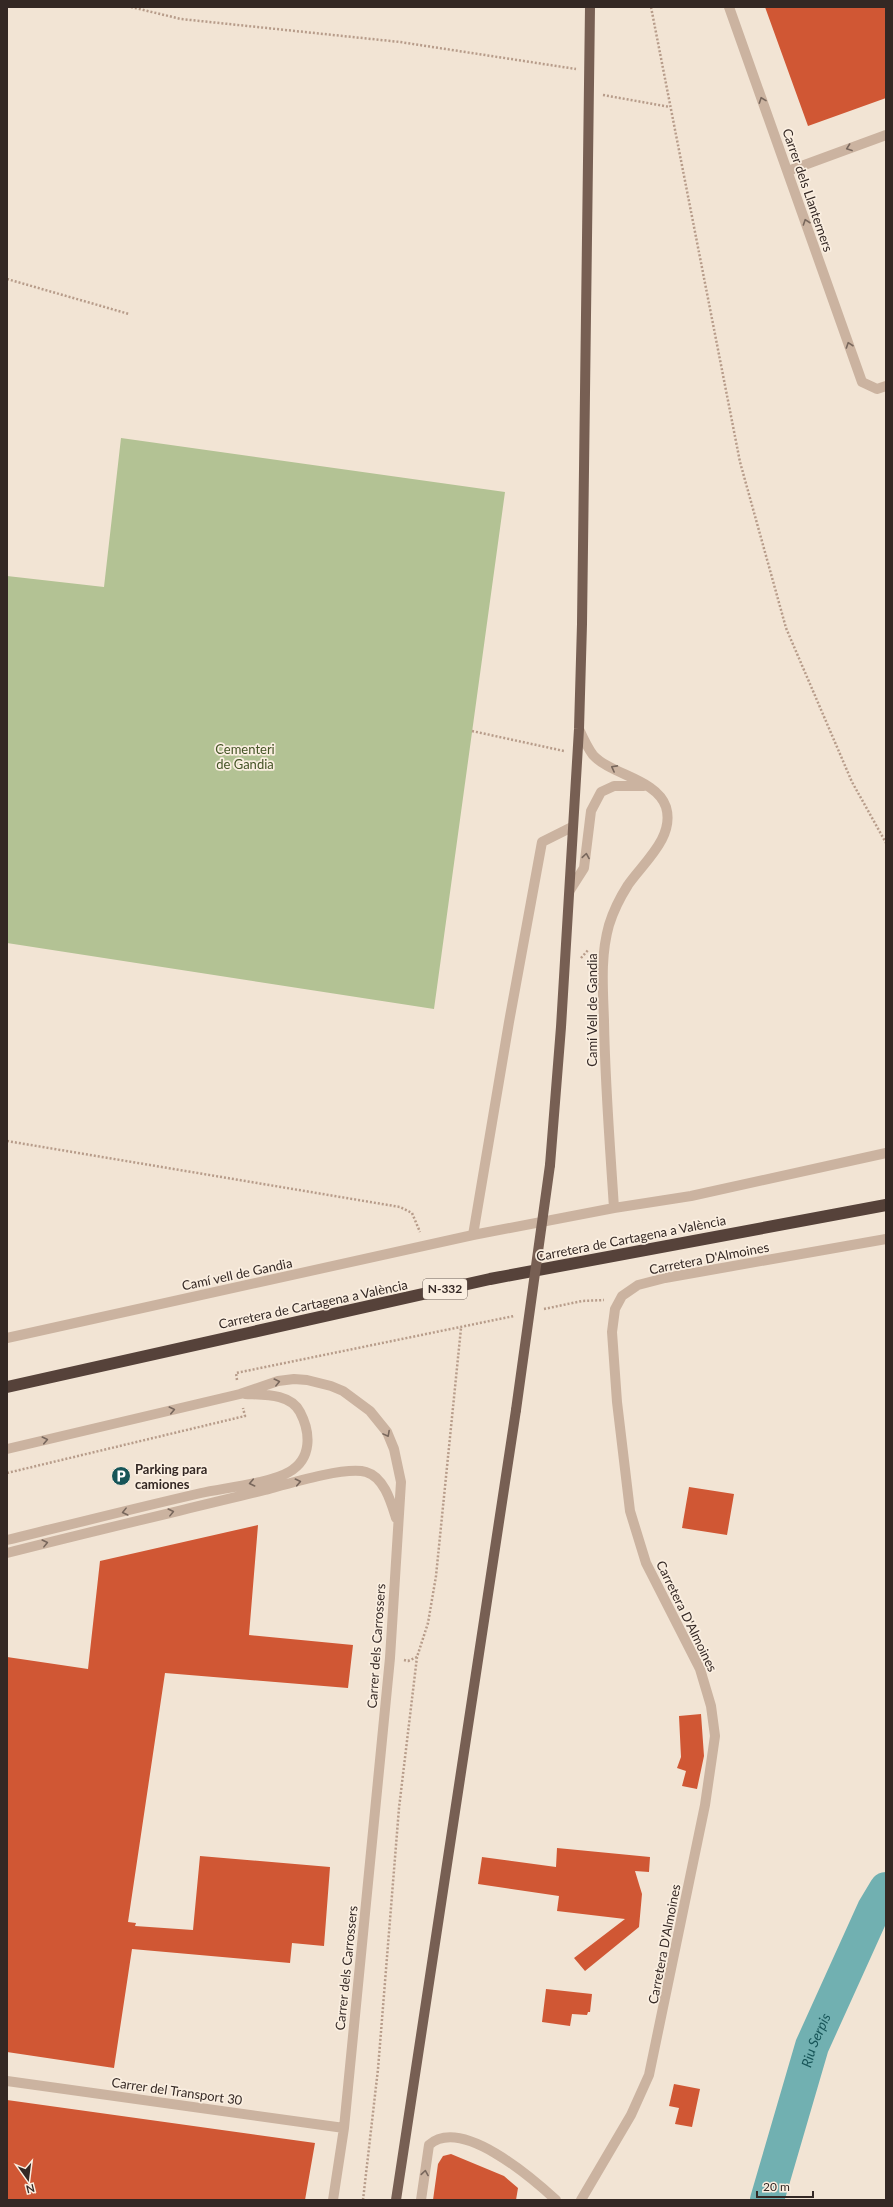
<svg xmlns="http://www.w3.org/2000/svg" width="893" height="2207" viewBox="0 0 893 2207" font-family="Lato,sans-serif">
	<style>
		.green { fill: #b3c294 }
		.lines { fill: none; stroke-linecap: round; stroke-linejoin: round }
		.river { stroke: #71b0b1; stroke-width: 34 }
		.building { fill: #d05734 }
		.path { stroke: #b79c8a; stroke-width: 2.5; stroke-dasharray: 2 2; stroke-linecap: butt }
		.minor { stroke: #cbb3a0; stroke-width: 10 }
		.major { stroke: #775f53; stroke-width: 10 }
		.highway { stroke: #56423a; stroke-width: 12 }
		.major-bridge { stroke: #775f53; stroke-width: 10 }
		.oneway { stroke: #78675c }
		.labels { text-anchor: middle; stroke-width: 3.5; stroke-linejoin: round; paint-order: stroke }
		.shield { fill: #faeee0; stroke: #6f635c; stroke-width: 1 }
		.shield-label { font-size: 12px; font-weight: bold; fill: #342824 }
		.street-label { font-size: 13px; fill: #342824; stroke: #faeee0 }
		.park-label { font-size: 13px; fill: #445426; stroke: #faeee0 }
		.poi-label { font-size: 13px; font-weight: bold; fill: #342824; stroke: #faeee0; text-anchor: start }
		.water-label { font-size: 14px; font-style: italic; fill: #175558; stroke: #faeee0 }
	</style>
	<rect width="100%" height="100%" fill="#f2e4d4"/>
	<path class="green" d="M121,438L505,492L434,1009L7,943V576L104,587Z"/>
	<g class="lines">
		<path class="river" id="s1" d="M767,2200L812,2046L874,1909L886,1889"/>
	</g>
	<path class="building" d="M765,7H886V98L808,126Z
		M689,1487L734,1494L727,1535L682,1528Z
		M258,1525L249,1635L353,1645L348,1688L165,1673L128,1922L136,1923L135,1926L193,1930L200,1856L330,1867L324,1946L292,1943L290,1963L132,1949L114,2068L7,2052V1657L88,1669L100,1561Z
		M701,1714L704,1756L697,1789L682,1786L686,1771L677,1768L681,1757L679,1716Z
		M557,1848L650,1857L649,1872L635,1871L642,1894L639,1927L585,1971L574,1958L625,1919L557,1911L559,1896L478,1884L482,1857L556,1867Z
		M546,1989L592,1994L590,2012H588L587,2015L572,2014L570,2026L542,2022Z
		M674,2084L700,2089L692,2127L675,2124L679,2108L669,2106Z
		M7,2100L315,2143L305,2200H7Z
		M451,2154L504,2176L518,2188L516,2200H433L438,2164L443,2156Z"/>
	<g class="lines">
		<path class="path" d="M131,7L181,19L400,42L576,69
			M651,7L740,462L786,628L852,782L886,843
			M603,95L670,107
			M7,279L129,314
			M472,731L564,751
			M581,958L589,949
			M7,1141L400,1207L412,1213L420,1232
			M544,1309L582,1301L604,1300
			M237,1380L236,1373L514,1316
			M7,1473L245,1416L243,1408
			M404,1660L408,1661L417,1657L428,1623L436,1576L461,1328
			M363,2200L378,2069L399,1808L417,1657"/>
		<path class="minor" d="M729,7L862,382L877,389L886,386
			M788,171L886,135
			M579,729C583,738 587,747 593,755C611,775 657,779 666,807C675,837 644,862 628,885C621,896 613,912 609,925C600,957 603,989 604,1021C605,1084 610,1146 614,1208
			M570,890L584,868L591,811L601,792L614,786H644
			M473,1235L509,1022L542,842L572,827
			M7,1338L473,1235L614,1208L691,1196L886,1153
			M7,1449L240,1394L278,1381L294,1379L307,1380L331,1386L343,1391L370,1411L387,1432L394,1449L401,1482L390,1658L344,2128L333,2200
			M7,1540C72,1524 136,1508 201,1493C223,1488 271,1483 289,1472C312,1459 311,1433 300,1412C290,1393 263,1395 245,1394
			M7,1553C93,1531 179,1511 265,1490C287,1484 346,1466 366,1472C384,1477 391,1502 396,1518
			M7,2081L344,2128
			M421,2200L429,2145C461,2116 532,2178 556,2200
			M581,2200L631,2115L649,2075L705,1805L713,1750L715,1736L711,1706L700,1669L646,1563L630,1511L617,1402L612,1332L615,1309L622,1296L638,1285L665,1278L886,1239"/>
		<path class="major" d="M550,1165L561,1027L579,729L582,624L590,7
			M396,2200L516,1410"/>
		<path class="highway" d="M7,1387L490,1279L886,1205"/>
		<path class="major-bridge" d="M516,1410L550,1165"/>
	</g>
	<defs><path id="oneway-chevron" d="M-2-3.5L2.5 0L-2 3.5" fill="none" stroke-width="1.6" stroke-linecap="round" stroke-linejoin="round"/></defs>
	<g class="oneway">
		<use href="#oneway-chevron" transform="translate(762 100) rotate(-110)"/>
		<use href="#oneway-chevron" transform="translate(849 148) rotate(160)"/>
		<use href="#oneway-chevron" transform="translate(806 222) rotate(-109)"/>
		<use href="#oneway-chevron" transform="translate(849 345) rotate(-109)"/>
		<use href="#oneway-chevron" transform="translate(614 768) rotate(-152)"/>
		<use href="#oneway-chevron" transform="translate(586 856) rotate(-81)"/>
		<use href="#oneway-chevron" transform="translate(277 1382) rotate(-14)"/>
		<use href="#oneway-chevron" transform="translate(172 1410) rotate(-13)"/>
		<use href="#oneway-chevron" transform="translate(387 1434) rotate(62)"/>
		<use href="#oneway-chevron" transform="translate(45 1440) rotate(-13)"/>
		<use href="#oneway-chevron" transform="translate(298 1482) rotate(-12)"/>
		<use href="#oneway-chevron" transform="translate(252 1483) rotate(168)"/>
		<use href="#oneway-chevron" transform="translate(125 1512) rotate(166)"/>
		<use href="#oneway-chevron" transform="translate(171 1512) rotate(-14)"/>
		<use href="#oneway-chevron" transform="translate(45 1543) rotate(-14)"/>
		<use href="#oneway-chevron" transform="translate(425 2173) rotate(-81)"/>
	</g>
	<defs>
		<g id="parking-disc" transform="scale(1)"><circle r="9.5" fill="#175558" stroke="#faeee0"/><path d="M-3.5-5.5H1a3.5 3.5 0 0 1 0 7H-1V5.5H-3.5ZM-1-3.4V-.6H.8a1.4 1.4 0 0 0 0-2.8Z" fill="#fff"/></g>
	</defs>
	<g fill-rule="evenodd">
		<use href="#parking-disc" x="121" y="1476"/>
	</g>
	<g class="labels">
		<rect class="shield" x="423" y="1279" width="44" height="20" rx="3"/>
		<g class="shield-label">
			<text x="445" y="1293">N-332</text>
		</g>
		<g class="street-label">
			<text transform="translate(808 190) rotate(71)" y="5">Carrer dels Llanterners</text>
			<text transform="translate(592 1010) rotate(-90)" y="5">Camí Vell de Gandia</text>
			<text transform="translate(631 1238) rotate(-11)" y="5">Carretera de Cartagena a València</text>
			<text transform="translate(709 1258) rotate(-11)" y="5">Carretera D'Almoines</text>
			<text transform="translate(237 1274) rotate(-12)" y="5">Camí vell de Gandia</text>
			<text transform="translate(313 1304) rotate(-12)" y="5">Carretera de Cartagena a València</text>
			<text transform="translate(687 1616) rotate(64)" y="5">Carretera D'Almoines</text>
			<text transform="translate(376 1646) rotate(-86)" y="5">Carrer dels Carrossers</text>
			<text transform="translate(664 1944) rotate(-79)" y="5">Carretera D'Almoines</text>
			<text transform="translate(346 1968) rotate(-84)" y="5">Carrer dels Carrossers</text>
			<text transform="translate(177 2091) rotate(8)" y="5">Carrer del Transport 30</text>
		</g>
		<g class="park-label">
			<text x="245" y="754">Cementeri<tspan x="245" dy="15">de Gandia</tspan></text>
		</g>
		<g class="poi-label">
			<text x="135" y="1474">Parking para<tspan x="135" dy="15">camiones</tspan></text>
		</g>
		<g class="water-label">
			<text dy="5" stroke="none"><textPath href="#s1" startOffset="167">Riu Serpis</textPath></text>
		</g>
	</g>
	<rect width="893" height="2207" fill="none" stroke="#342824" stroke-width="16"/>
	<g transform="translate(28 2179) rotate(166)" stroke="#faeee0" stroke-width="3" paint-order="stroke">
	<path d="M0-3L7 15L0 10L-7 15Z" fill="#342824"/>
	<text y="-6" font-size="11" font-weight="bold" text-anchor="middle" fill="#342824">N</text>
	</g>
	<path d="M757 2191v6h56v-6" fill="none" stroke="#342824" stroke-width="2"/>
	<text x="763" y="2191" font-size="12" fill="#342824" stroke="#faeee0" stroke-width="3" paint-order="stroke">20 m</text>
</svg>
